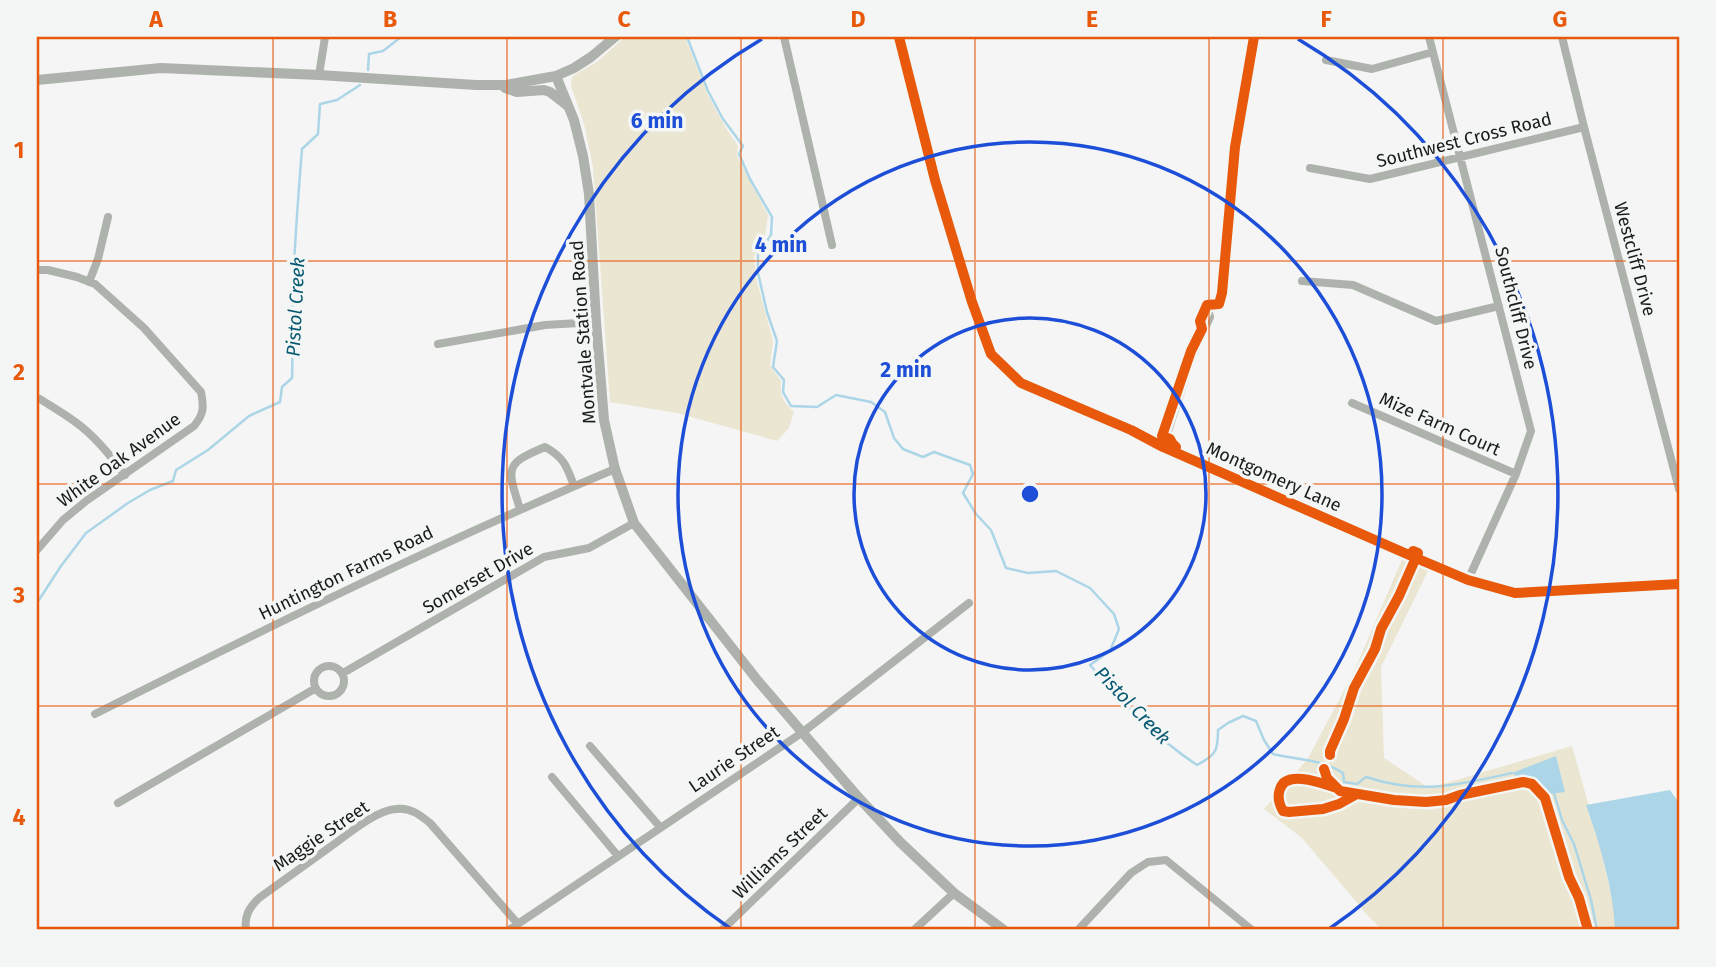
<svg xmlns="http://www.w3.org/2000/svg" width="1716" height="967" viewBox="0 0 1716 967" font-family="'Fira Sans',sans-serif">
	<style>
		.green { fill: #ebe6d1 }
		.water { fill: #acd6e7 }
		.lines { fill: none; stroke-linecap: round; stroke-linejoin: round }
		.stream { stroke: #acd6e7; stroke-width: 2.5 }
		.minor { stroke: #aeb2ac; stroke-width: 8 }
		.tertiary { stroke: #aeb2ac; stroke-width: 10 }
		.cycleway-casing { stroke: #f3f6f4; stroke-width: 15 }
		.cycleway { stroke: #e8590c; stroke-width: 10 }
		.grid { fill: none; stroke: #e8590c; stroke-width: 2; stroke-opacity: 0.55 }
		.ring { fill: none; stroke: #1d4ed8; stroke-width: 3.5 }
		.labels { text-anchor: middle; stroke-width: 7; stroke-linejoin: round; paint-order: stroke }
		.street-label { font-size: 18px; fill: #1a1c1b; stroke: #f3f6f4 }
		.water-label { font-size: 19px; font-style: italic; fill: #075972; stroke: #f3f6f4 }
		.centre { fill: #1d4ed8; stroke: #f3f6f4; stroke-width: 3.5 }
		.ring-label { font-size: 21px; text-anchor: middle; font-weight: bold; fill: #1d4ed8; stroke: #f3f6f4; stroke-width: 7; stroke-linejoin: round; paint-order: stroke }
		.neatline { fill: none; stroke: #e8590c; stroke-width: 2.5 }
		.grid-label { font-size: 23px; text-anchor: middle; font-weight: bold; fill: #e8590c }
	</style>
	<rect width="100%" height="100%" fill="#f4f5f4"/>
	<path class="green" d="M625,37H685L708,95L727,130L738,146L737,156L768,215L765,237L754,256L756,278L773,341L770,365L781,381C780,396 783,402 794,412L789,428L777,441L677,413L610,402L593,167L584,124L571,86L572,77L576,74L597,62Z
		M1403,557L1429,569L1381,667L1384,758L1429,788L1572,746L1600,845L1619,930H1383L1370,918L1302,838L1264,809L1307,760L1353,674Z"/>
	<path class="water" d="M1556,756L1565,792L1543,795L1512,773Z
		M1670,790L1679,803V930H1615C1613,887 1600,845 1586,805Z"/>
	<g class="lines">
		<path class="stream" d="M687,37L708,91L723,119L743,146L739,154L750,179L772,217L771,235L758,255V273L767,312L777,341L773,367L784,380L783,392L791,406L817,407L836,395L871,402L885,412L894,438L903,449L923,457L934,452L970,465L973,474L963,493L976,514L991,530L1006,568L1028,573L1056,571L1090,588L1114,614L1119,629L1110,651L1090,665C1122,702 1156,738 1197,765C1216,755 1218,751 1218,730L1228,723L1243,716L1256,721L1264,740L1273,754C1297,760 1322,759 1343,773L1344,782L1357,784L1366,777C1421,795 1458,785 1512,773
			M368,70L369,54L383,51L401,37
			M37,603L61,566L86,533L128,503L150,490L173,481L176,470L208,450L249,416L280,402L282,387L292,378C293,351 292,324 293,296C294,247 298,198 302,149L318,134L320,104L337,100L360,85
			M1553,790L1562,820L1574,844L1591,900L1597,930"/>
		<path class="minor" d="M784,37L832,245
			M899,37L935,180L972,302L991,354L1021,383L1131,430L1163,447L1416,558L1468,580L1515,593L1679,584
			M1429,37L1531,431L1516,474L1468,580
			M1562,37L1584,127L1679,489
			M1326,60L1372,69L1433,52
			M319,75L325,37
			M1310,168L1370,179L1584,127
			M37,270H48L77,277L95,284L144,328L201,392C204,407 204,414 194,426L86,501L63,520L37,550
			M1302,281L1353,285L1436,321L1499,306
			M89,282L98,259L108,217
			M438,344L545,325L596,322
			M40,399C51,406 63,413 74,421C94,435 110,455 125,475
			M1352,403L1516,474
			M1163,447L1192,357L1210,317L1207,305
			M520,509C507,468 504,464 545,447C564,457 567,467 574,486
			M314 681a15 15 0 1 1 30 0a15 15 0 1 1-30 0Z
			M343,673L544,557L589,548L634,523
			M95,714C267,628 438,543 615,469
			M590,746L660,827
			M552,777L618,856
			M118,803L316,688
			M246,930C244,916 249,908 259,898C283,881 306,864 330,847C347,835 376,810 396,809C410,807 420,815 430,823L518,924
			M509,930L803,732L969,603
			M722,930L859,798
			M914,930L954,893
			M1078,930L1131,873L1148,862L1166,860L1252,930"/>
		<path class="tertiary" d="M556,76L574,120L583,156L589,194L596,322L604,420L615,469L634,523L758,681L859,798L900,842L954,893L1004,930
			M37,80L161,68L319,75L476,85H506L556,76L574,68L591,57L615,37
			M505,88L517,92L544,90L550,92L568,106"/>
		<g class="cycleway-casing">
			<path id="cycleway" d="M899,37L935,180L972,302L991,354L1021,383L1131,430L1163,447L1416,558L1468,580L1515,593L1679,584
				M1176,447L1172,443L1170,439L1162,436L1191,351L1202,329L1200,321L1207,305L1219,304L1222,293L1235,147L1254,37
				M1330,755V751L1344,719L1354,688L1375,649L1381,629L1399,596L1418,553L1413,551
				M1324,769L1327,778L1340,791L1394,800L1426,802L1446,800L1460,795L1523,782L1532,784L1545,798L1569,877L1579,898L1588,930
				M1337,788C1324,784 1286,769 1280,789C1277,797 1279,804 1283,811L1289,812L1323,809L1339,804L1357,794"/>
		</g>
		<use href="#cycleway" class="cycleway"/>
	</g>
	<path class="grid" d="M273,37V930M507,37V930M741,37V930M975,37V930M1209,37V930M1443,37V930M37,261H1679M37,484H1679M37,706H1679"/>
	<g class="ring">
		<circle cx="1030" cy="494" r="176"/>
		<circle cx="1030" cy="494" r="352"/>
		<path d="M731 929A528 528 0 0 1 762 39M1298 39A528 528 0 0 1 1329 929"/>
	</g>
	<g class="labels">
		<g class="street-label">
			<text transform="translate(1464 140) rotate(-14)" y="6">Southwest Cross Road</text>
			<text transform="translate(1635 259) rotate(75)" y="6">Westcliff Drive</text>
			<text transform="translate(1516 308) rotate(76)" y="6">Southcliff Drive</text>
			<text transform="translate(583 332) rotate(-94)" y="6">Montvale Station Road</text>
			<text transform="translate(1440 424) rotate(24)" y="6">Mize Farm Court</text>
			<text transform="translate(119 460) rotate(-36)" y="6">White Oak Avenue</text>
			<text transform="translate(1274 477) rotate(24)" y="6">Montgomery Lane</text>
			<text transform="translate(346 573) rotate(-26)" y="6">Huntington Farms Road</text>
			<text transform="translate(478 578) rotate(-30)" y="6">Somerset Drive</text>
			<text transform="translate(734 759) rotate(-34)" y="6">Laurie Street</text>
			<text transform="translate(321 836) rotate(-34)" y="6">Maggie Street</text>
			<text transform="translate(780 853) rotate(-44)" y="6">Williams Street</text>
		</g>
		<g class="water-label">
			<text transform="translate(295 307) rotate(-87)" y="7">Pistol Creek</text>
			<text transform="translate(1133 705) rotate(46)" y="7">Pistol Creek</text>
		</g>
	</g>
	<circle cx="1030" cy="494" r="10" class="centre"/>
	<g class="ring-label">
		<text x="657" y="128">6 min</text>
		<text x="781" y="252">4 min</text>
		<text x="906" y="377">2 min</text>
	</g>
	<rect width="1716" height="967" fill="none" stroke="#f3f6f4" stroke-width="77"/>
	<rect x="38" y="38" width="1640" height="890" class="neatline"/>
	<g class="grid-label">
		<text x="156" y="27">A</text>
		<text x="390" y="27">B</text>
		<text x="624" y="27">C</text>
		<text x="858" y="27">D</text>
		<text x="1092" y="27">E</text>
		<text x="1326" y="27">F</text>
		<text x="1560" y="27">G</text>
		<text x="19" y="158">1</text>
		<text x="19" y="380">2</text>
		<text x="19" y="603">3</text>
		<text x="19" y="825">4</text>
	</g>
</svg>
